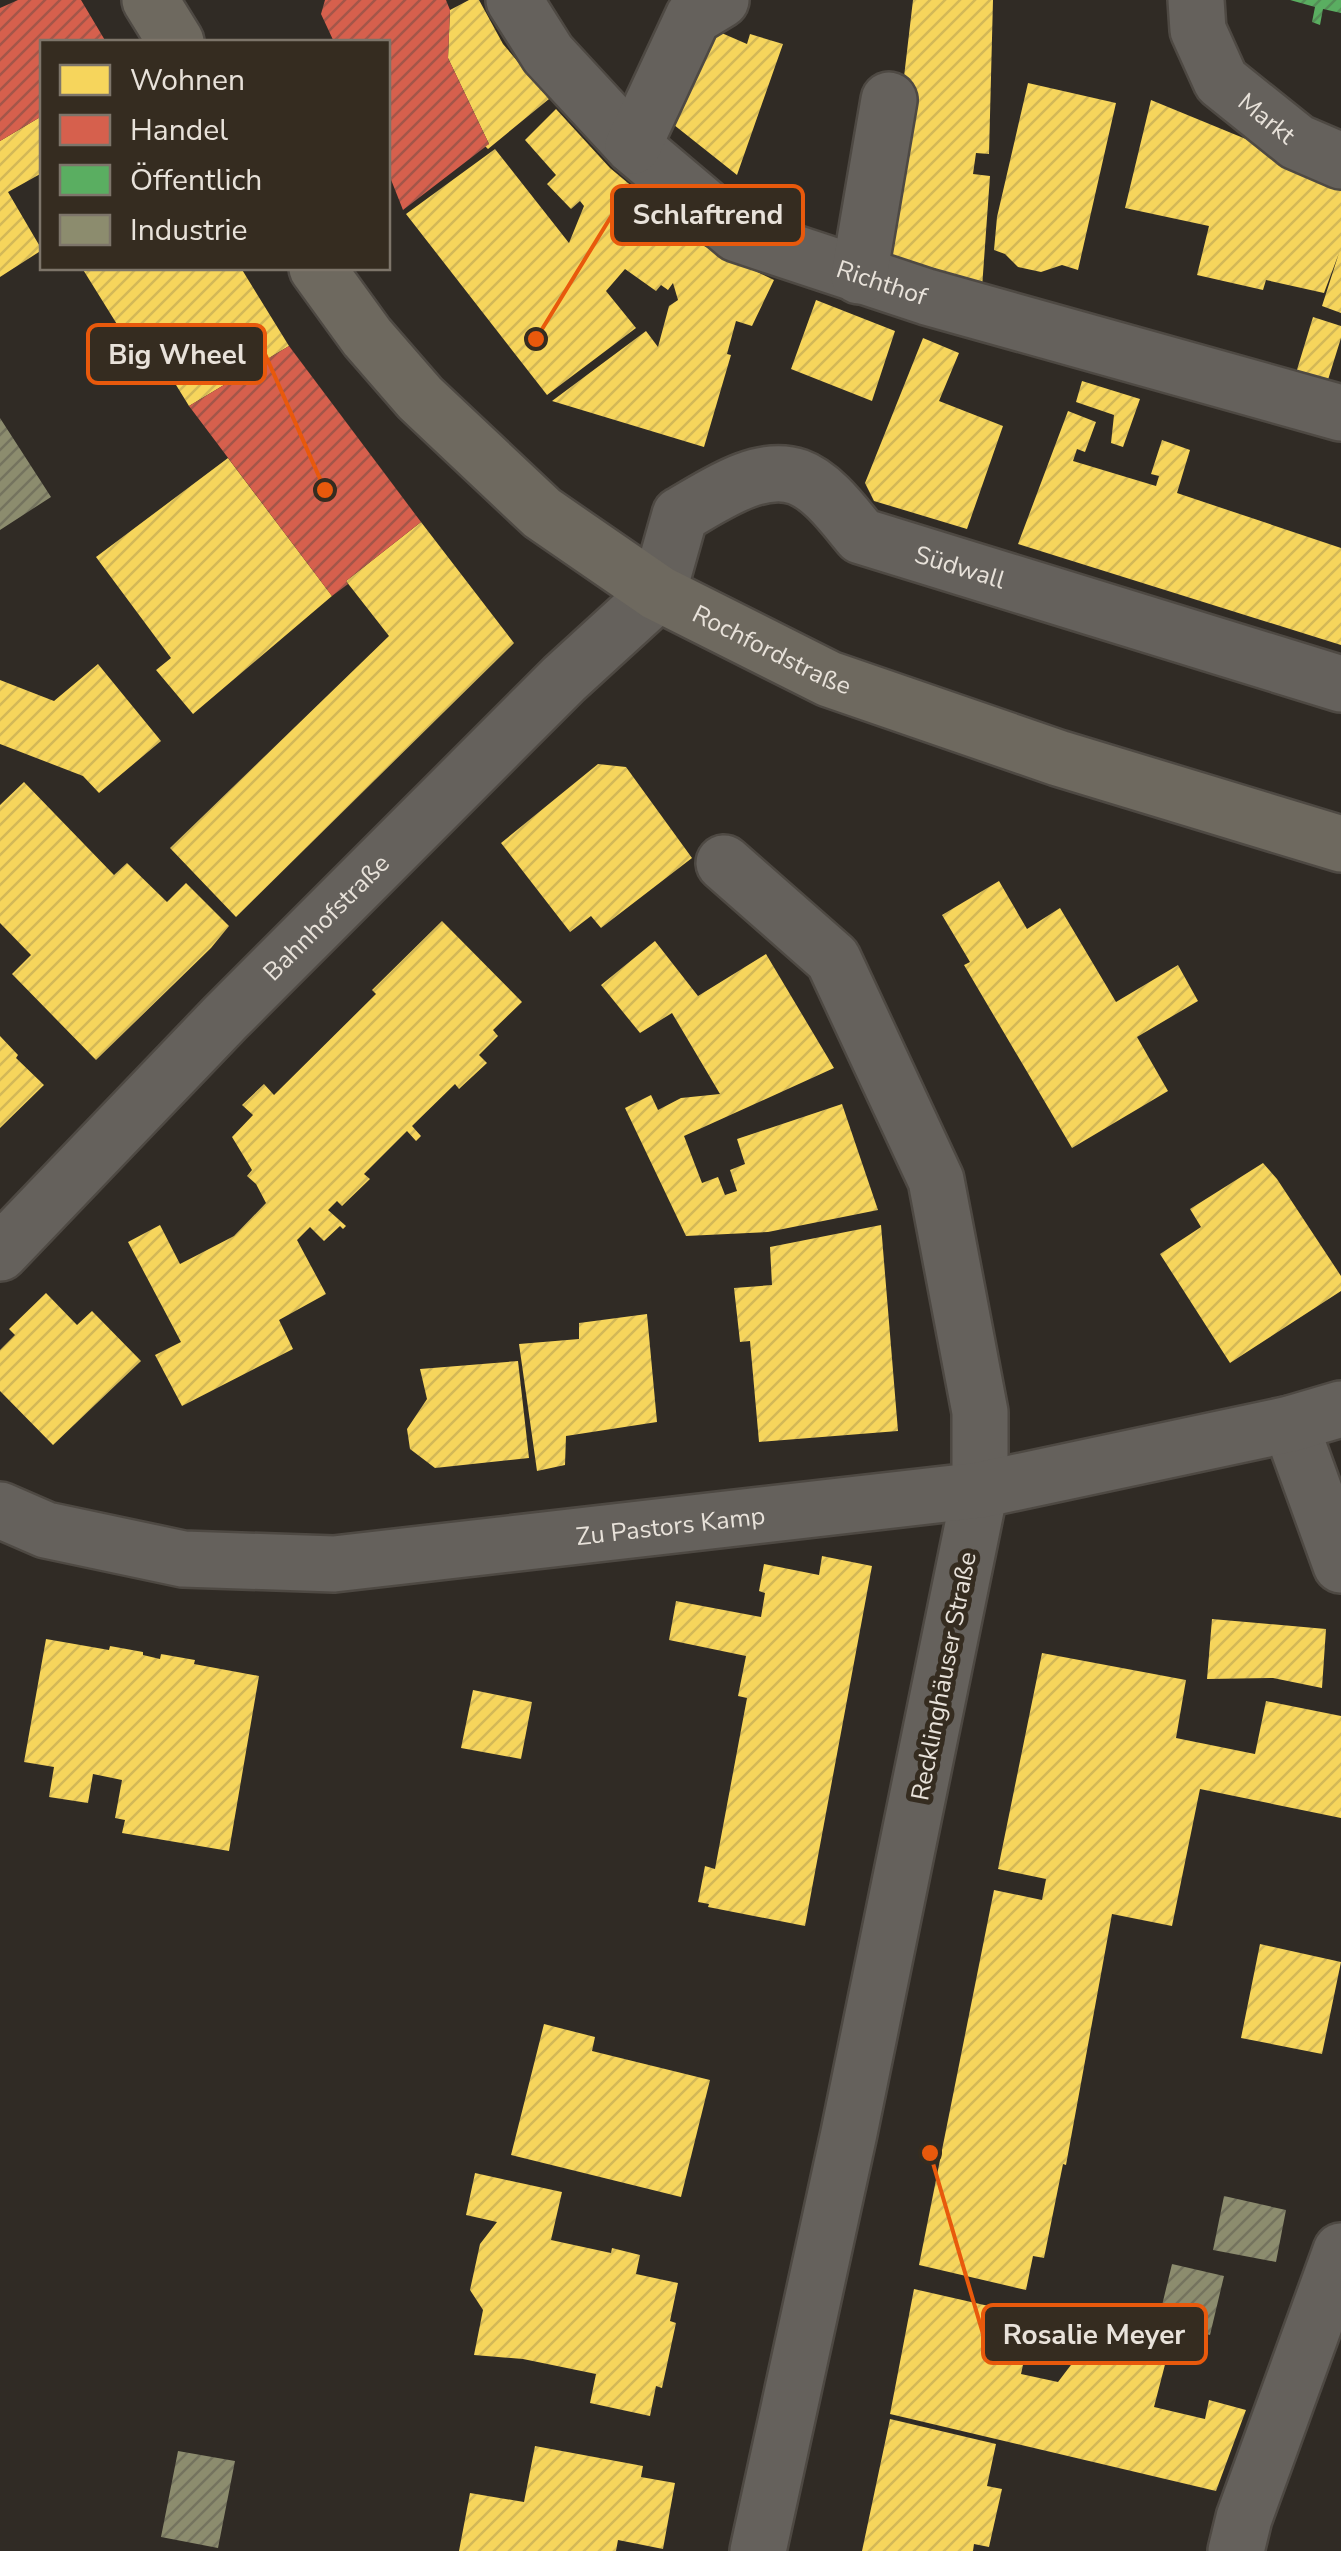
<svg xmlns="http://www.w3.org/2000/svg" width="1341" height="2551" viewBox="0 0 1341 2551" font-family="'Nunito Sans',sans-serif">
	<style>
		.homes { fill: url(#homes-hatch) }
		.shops { fill: url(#shops-hatch) }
		.public { fill: url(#public-hatch) }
		.industry { fill: url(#industry-hatch) }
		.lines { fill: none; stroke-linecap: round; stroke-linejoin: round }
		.minor-casing { stroke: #4e4943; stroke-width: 60 }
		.major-casing { stroke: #4e4943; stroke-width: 60 }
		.minor { stroke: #65615c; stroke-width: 55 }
		.major { stroke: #6e695f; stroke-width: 55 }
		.labels { text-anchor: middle; stroke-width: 10; stroke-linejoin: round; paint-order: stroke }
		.street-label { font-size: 25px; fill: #e8e2da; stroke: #352c20 }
		.leader { fill: none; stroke: #e8590c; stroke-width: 4 }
		.callout-dot { fill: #e8590c; stroke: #352c20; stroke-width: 4 }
		.callout { fill: #352c20; stroke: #e8590c; stroke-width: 4 }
		.callout-label { font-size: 28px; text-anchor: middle; font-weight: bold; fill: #e8e2da }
	</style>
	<defs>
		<pattern id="homes-hatch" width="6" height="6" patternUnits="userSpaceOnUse" patternTransform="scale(2.5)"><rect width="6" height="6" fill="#f6d55c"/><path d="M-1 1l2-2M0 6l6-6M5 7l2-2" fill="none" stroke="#d3b857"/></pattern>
		<pattern id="shops-hatch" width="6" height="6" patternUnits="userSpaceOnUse" patternTransform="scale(2.5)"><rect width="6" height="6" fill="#d6604d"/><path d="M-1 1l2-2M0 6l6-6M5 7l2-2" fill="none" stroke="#a45649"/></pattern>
		<pattern id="public-hatch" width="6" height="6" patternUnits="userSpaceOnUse" patternTransform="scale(2.5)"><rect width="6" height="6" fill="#5aae61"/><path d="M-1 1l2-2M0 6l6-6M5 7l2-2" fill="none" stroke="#548e57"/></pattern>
		<pattern id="industry-hatch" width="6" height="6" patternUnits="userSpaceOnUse" patternTransform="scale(2.5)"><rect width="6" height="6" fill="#8c8c6e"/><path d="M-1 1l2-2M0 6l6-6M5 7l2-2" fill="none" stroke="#74735e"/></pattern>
	</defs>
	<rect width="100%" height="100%" fill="#302b25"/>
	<path class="homes" d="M469,0H479L503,44L549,99L488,149L485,146L489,144L448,58L450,10Z
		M913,0H993L989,154L976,153L973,174L990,176L982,288L883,256Z
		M710,28L747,44L750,34L783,44L737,175L664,117Z
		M1028,83L1116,103L1078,270L1062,265L1041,272L1018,267L1005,254L994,250L997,217Z
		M1151,100L1341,178V313L1322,306L1339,253L1324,293L1266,280L1263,290L1197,275L1209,226L1125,208Z
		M556,109L610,168L702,245L774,280L752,326L736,321L727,354L731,355L704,447L552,401L646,331L658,347L669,306L678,300L673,283L668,290L661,285L656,291L625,269L606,291L636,328L547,395L406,214L495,149L569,243L584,206L580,201L571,209L547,184L556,175L525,140Z
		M42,116V173L8,192L42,250L0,277V141Z
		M82,268H241L289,346L189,406L144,333L128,342Z
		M816,300L895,331L872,401L791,369Z
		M1313,317L1341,326V338L1327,383L1296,373Z
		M923,338L959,353L939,401L1003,426L967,529L874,501L865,483Z
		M1082,381L1140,399L1123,447L1111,443L1114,415L1076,402Z
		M1068,411L1096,422L1085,452L1077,449L1073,461L1156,486L1159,476L1151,474L1162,440L1190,450L1177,493L1341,548V645L1018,544Z
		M228,458L332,596L193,714L156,670L171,658L96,557Z
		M421,522L514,643L236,917L170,848L389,636L346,581Z
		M98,664L161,741L99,793L83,776L0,744V680L54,701Z
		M598,764L626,767L692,858L601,928L591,916L570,932L501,843Z
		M24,782L114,875L127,863L167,902L186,883L229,926L211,948L96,1060L12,974L31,955L0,923V805Z
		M999,881L1027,929L1060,908L1116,1002L1178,965L1198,1001L1137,1037L1168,1091L1072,1148L964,965L970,962L942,915Z
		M442,921L522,1002L493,1030L498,1036L479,1055L487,1063L459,1089L455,1084L412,1126L421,1136L416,1141L407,1131L364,1174L370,1179L342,1206L337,1201L328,1210L346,1226L343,1229L340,1226L324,1241L310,1227L297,1240L326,1294L279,1320L293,1349L182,1406L155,1355L181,1342L128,1242L160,1225L180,1264L234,1236L266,1203L256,1184L247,1176L252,1170L232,1137L253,1115L242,1105L264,1084L274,1095L376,994L372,990Z
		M655,941L698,996L766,954L834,1068L684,1136L702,1183L718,1177L725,1195L737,1191L730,1170L745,1164L737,1139L842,1104L878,1210L768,1232L686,1236L625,1108L651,1095L658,1110L681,1098L720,1094L672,1013L640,1033L601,985Z
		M0,1036L18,1055L16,1058L44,1085L0,1128Z
		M1263,1163L1277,1179L1341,1276V1291L1230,1363L1160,1254L1201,1227L1190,1209Z
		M881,1225L898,1431L759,1442L750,1341L740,1342L734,1288L772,1285L770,1247Z
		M46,1293L77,1325L92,1311L141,1361L53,1445L0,1391V1350L15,1335L9,1329Z
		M647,1314L657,1422L566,1436L565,1465L537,1471L519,1344L579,1339V1323Z
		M518,1361L529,1458L435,1468L410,1449L407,1429L427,1399L420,1369Z
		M822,1556L872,1566L805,1926L708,1907L709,1904L698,1902L705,1866L715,1869L747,1698L738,1696L746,1656L669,1640L676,1601L761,1617L765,1593L759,1591L764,1564L819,1575Z
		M1212,1619L1326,1629L1322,1688L1273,1678L1207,1679Z
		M46,1639L109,1650L110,1646L143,1652V1655L160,1659L161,1654L195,1660L194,1664L259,1676L229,1851L122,1833L125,1820L115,1818L122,1780L93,1774L88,1803L49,1797L54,1767L24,1762Z
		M1042,1653L1186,1680L1176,1738L1255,1754L1266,1701L1341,1716V1818L1200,1789L1172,1926L1112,1914L1066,2165L1063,2164L1044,2258L1033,2256L1026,2290L919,2265L994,1890L1042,1900L1046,1879L998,1869Z
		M473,1690L532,1702L521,1759L461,1748Z
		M1260,1944L1341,1962L1322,2054L1241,2038Z
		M544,2024L595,2037L592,2051L710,2080L681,2197L511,2155Z
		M475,2173L562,2192L551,2240L611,2253L612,2248L640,2255L636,2274L678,2283L670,2321L676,2323L662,2388L656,2386L650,2416L590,2403L596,2374L523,2359L474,2355L483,2310L470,2290L480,2244L497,2222L466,2215Z
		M914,2289L1015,2312L1004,2360L1023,2365L1021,2374L1058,2382L1086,2345L1095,2308L1175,2326L1154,2407L1205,2419L1209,2400L1246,2410L1216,2491L890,2414Z
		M890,2419L996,2444L987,2486L1002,2489L989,2547L974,2544L973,2551H862Z
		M535,2446L643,2466L641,2477L675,2483L663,2549L618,2540L616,2551H459L470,2493L524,2502Z"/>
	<path class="shops" d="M18,0H81L106,42H42V116L0,141V8Z
		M325,0H446L450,10L448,58L489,144L403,210L388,172V42H334L321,14Z
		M289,346L421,522L346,581L348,584L332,596L189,406Z"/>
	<path class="public" d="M1290,0H1341V13L1323,9L1320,25L1312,22L1315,7Z"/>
	<path class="industry" d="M0,418L51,497L0,530Z
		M1224,2196L1286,2210L1276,2262L1213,2250Z
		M1172,2264L1224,2276L1210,2335L1158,2322Z
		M178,2451L235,2461L218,2548L161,2537Z"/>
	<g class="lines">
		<g class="minor-casing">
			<g id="minor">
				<path id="s1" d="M514,0L548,54L633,146L737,234L927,297L1341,413"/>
				<path id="s2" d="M1196,0L1198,30L1221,81L1297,142L1341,161"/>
				<path d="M633,146L693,17L721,0"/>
				<path d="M859,276L889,100"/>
				<path d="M724,863L833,959L936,1180L980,1412V1490L849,2133L758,2551"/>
				<path id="s3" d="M0,1253L225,1018L564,679L658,593L680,515C712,497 759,463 798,477C823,486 845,517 861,536L1341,684"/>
				<path d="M1290,1424L1341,1565"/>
				<path id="s4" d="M0,1510L46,1530L183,1559L334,1564L980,1490L1290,1424L1341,1409"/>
				<path d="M1236,2551L1244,2518L1341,2251"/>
			</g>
		</g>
		<g class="major-casing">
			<g id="major">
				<path d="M150,0L176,42"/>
				<path id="s5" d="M317,268L367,337L420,398L542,513L658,593L829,679L1058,758L1341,844"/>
			</g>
		</g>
		<use href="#minor" class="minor"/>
		<use href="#major" class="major"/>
	</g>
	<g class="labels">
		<g class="street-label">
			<text dy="9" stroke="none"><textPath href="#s2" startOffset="145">Markt</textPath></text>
			<text dy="9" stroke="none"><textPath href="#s1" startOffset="478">Richthof</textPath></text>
			<text dy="9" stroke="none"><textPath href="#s3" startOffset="1332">Südwall</textPath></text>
			<text dy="9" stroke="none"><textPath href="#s5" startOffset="602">Rochfordstraße</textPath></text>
			<text dy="9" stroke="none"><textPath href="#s3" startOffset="468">Bahnhofstraße</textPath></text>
			<text dy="9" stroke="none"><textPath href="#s4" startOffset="680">Zu Pastors Kamp</textPath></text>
			<text transform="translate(943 1676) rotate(-79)" y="9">Recklinghäuser Straße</text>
		</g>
	</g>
	<path class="leader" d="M536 339L612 215M325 490L265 354M930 2153L983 2334"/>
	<g class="callout-dot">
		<circle cx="536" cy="339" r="10"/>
		<circle cx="325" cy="490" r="10"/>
		<circle cx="930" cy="2153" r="10"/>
	</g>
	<g class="callout">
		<rect x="612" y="186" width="191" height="58" rx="10"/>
		<rect x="88" y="325" width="177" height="58" rx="10"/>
		<rect x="983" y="2305" width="223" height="58" rx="10"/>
	</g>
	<g class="callout-label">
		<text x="708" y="224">Schlaftrend</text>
		<text x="177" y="364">Big Wheel</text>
		<text x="1094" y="2344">Rosalie Meyer</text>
	</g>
	<rect x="40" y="40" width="350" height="230" fill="#352c20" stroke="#7d756a" stroke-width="2.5"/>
	<rect x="60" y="65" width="50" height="30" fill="#f6d55c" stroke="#7d756a" stroke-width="2.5"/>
	<text x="130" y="90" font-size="30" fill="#e8e2da">Wohnen</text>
	<rect x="60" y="115" width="50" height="30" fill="#d6604d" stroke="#7d756a" stroke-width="2.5"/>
	<text x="130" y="140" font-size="30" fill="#e8e2da">Handel</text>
	<rect x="60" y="165" width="50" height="30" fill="#5aae61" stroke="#7d756a" stroke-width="2.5"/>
	<text x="130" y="190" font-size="30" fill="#e8e2da">Öffentlich</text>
	<rect x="60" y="215" width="50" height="30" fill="#8c8c6e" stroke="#7d756a" stroke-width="2.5"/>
	<text x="130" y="240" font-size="30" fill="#e8e2da">Industrie</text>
</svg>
